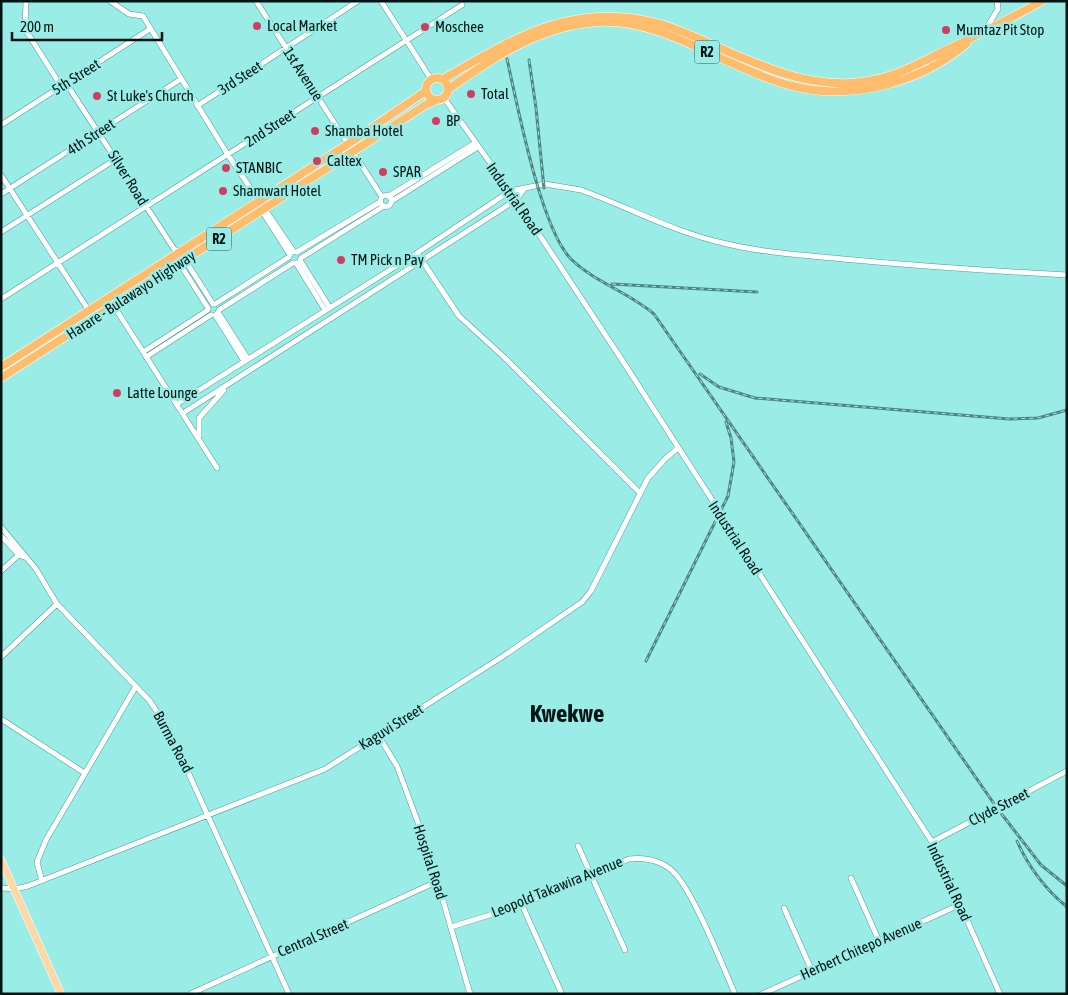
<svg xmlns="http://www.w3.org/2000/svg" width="1068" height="995" viewBox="0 0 1068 995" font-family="'Asap Condensed',sans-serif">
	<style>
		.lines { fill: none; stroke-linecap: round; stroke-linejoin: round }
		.minor-casing { stroke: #499c97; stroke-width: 6 }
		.major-casing { stroke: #fff; stroke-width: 8 }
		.highway-casing { stroke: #fff; stroke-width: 9 }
		.minor { stroke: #fff; stroke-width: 5 }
		.major { stroke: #fed7a7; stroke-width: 7 }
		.highway { stroke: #febd6d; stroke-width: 8 }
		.rail-casing { stroke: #4f8480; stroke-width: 3 }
		.rail { stroke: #9aede7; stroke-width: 1; stroke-dasharray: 4; stroke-linecap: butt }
		.poi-dot { fill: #ce3e61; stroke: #9aede7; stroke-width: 2 }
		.labels { text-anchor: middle; stroke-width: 5; stroke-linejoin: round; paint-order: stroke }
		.shield { fill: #9aede7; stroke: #2e5653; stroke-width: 1 }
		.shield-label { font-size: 14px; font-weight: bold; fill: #001513 }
		.poi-label { font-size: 15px; fill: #001513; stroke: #9aede7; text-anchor: start }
		.street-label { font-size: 15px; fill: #001513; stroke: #9aede7 }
		.town-label { font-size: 25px; font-weight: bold; fill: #001513; stroke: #9aede7 }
	</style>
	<rect width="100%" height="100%" fill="#9aede7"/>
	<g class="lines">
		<g class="minor-casing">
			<path id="minor" d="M26,1L25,29L61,86
				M110,1L129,14L143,16L228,155L294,252
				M256,1L382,197
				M381,1L431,79
				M987,27L998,9L997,1
				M66,83L174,249L180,252L213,304
				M444,98L513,195L624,363L932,842L1000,994
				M197,106L358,1
				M1,125L150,29
				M1,175L89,311
				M1,194L181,79
				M380.5 201a5.5 5.5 0 1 1 11 0a5.5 5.5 0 1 1-11 0Z
				M389,196L475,143
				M392,201L478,147
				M260,208L290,255
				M1,232L116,159
				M297,252L380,202
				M417,253L459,316L505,358L640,493
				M301,258L384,206
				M300,260L330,308
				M178,261L208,308
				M296,263L325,310
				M1,299L462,5
				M112,303L217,468
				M215,304L289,257
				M219,310L293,263
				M218,312L248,359
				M215,315L244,361
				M143,352L208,310
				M146,357L211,315
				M177,404L417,253L510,191L545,184L581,190C628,207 674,232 723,243C763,253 803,255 843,259C918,266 992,271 1067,275
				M183,413L502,209L516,200L524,189
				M199,436V418L224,390
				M1,527L36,569L57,604L149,700L168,728L289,994
				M1,536L19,555L27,558
				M1,571L21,553
				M1,657L57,604
				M1,719L83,772
				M378,735L397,766L430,855L470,994
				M932,842L1067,771
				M578,846L625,950
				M851,878L879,941
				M42,881L37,862L46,840L136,686
				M1,888L15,889L28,886L325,769L502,657L582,602L591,591L648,478L666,458L677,449
				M522,905L561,992
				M784,908L812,971
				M451,927L522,905L629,859C642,857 658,860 669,868C690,882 723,967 735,994
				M190,994L436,882
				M762,994L959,905"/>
		</g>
		<g class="major-casing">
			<path id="major" d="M1,860L61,994"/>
		</g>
		<g class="highway-casing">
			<path id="highway" d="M426 89a11 11 0 1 1 22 0a11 11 0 1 1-22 0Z
				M443,79C515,38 573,0 661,24C687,32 712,45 738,56C774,71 809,85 850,83C893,81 918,63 955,46C984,32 1013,17 1042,1
				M449,89C495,56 540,26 598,22C640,20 678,38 714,55C739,66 764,79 792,86C851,101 920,83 966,44
				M1,367L348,144L426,91
				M1,378L427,104L437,100"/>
		</g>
		<use href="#minor" class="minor"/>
		<use href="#major" class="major"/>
		<use href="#highway" class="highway"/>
		<g class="rail-casing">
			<path id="rail" d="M507,59C517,103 541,231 572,260C596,283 628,292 654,314L997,808L1041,865L1067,886
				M529,60L536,108L544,188
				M612,284L757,292
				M700,374L719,387L755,398L1009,419L1038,418L1067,410
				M646,661L728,496L734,462L731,438L726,422
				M1017,841C1029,868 1044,888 1067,907"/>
		</g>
		<use href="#rail" class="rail"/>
	</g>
	<g class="poi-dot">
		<circle cx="257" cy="26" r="5"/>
		<circle cx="425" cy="27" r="5"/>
		<circle cx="946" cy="30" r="5"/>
		<circle cx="471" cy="94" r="5"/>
		<circle cx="97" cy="96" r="5"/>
		<circle cx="436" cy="121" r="5"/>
		<circle cx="315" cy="131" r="5"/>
		<circle cx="317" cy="161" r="5"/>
		<circle cx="226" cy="168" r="5"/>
		<circle cx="383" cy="172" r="5"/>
		<circle cx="223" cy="191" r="5"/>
		<circle cx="341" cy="260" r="5"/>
		<circle cx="117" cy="393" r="5"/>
	</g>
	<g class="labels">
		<g class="shield">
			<rect x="694.5" y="40.5" width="25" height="23" rx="4"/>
			<rect x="206.5" y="227.5" width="25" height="23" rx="4"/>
		</g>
		<g class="shield-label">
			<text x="707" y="57">R2</text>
			<text x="219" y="244">R2</text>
		</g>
		<g class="poi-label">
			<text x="267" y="31">Local Market</text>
			<text x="435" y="32">Moschee</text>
			<text x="956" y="35">Mumtaz Pit Stop</text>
			<text x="481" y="99">Total</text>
			<text x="107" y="101">St Luke's Church</text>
			<text x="446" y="126">BP</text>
			<text x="325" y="136">Shamba Hotel</text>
			<text x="327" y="166">Caltex</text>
			<text x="236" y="173">STANBIC</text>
			<text x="393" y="177">SPAR</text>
			<text x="233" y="196">Shamwarl Hotel</text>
			<text x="351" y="265">TM Pick n Pay</text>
			<text x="127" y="398">Latte Lounge</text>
		</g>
		<g class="street-label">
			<text transform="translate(303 74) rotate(57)" y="5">1st Avenue</text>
			<text transform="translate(76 77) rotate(-32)" y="5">5th Street</text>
			<text transform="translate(240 78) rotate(-33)" y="5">3rd Steet</text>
			<text transform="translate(270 128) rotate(-33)" y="5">2nd Street</text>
			<text transform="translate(91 137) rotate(-33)" y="5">4th Street</text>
			<text transform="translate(128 178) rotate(58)" y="5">Silver Road</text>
			<text transform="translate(514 199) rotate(55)" y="5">Industrial Road</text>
			<text transform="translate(131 295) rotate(-33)" y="5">Harare - Bulawayo Highway</text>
			<text transform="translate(735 538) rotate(57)" y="5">Industrial Road</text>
			<text transform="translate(391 727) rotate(-32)" y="5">Kaguvi Street</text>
			<text transform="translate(173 742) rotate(62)" y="5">Burma Road</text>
			<text transform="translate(999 807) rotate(-27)" y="5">Clyde Street</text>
			<text transform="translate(430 862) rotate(72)" y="5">Hospital Road</text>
			<text transform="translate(949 882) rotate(65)" y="5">Industrial Road</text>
			<text transform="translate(557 887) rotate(-22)" y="5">Leopold Takawira Avenue</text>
			<text transform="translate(313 938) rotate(-23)" y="5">Central Street</text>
			<text transform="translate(861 949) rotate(-24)" y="5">Herbert Chitepo Avenue</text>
		</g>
		<g class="town-label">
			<text x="567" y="722">Kwekwe</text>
		</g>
	</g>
	<rect width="1068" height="995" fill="none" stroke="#001513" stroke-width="5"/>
	<path d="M12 32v8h150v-8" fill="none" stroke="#001513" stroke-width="2.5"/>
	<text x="20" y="32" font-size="15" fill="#001513" stroke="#9aede7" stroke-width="4" paint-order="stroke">200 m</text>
</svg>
